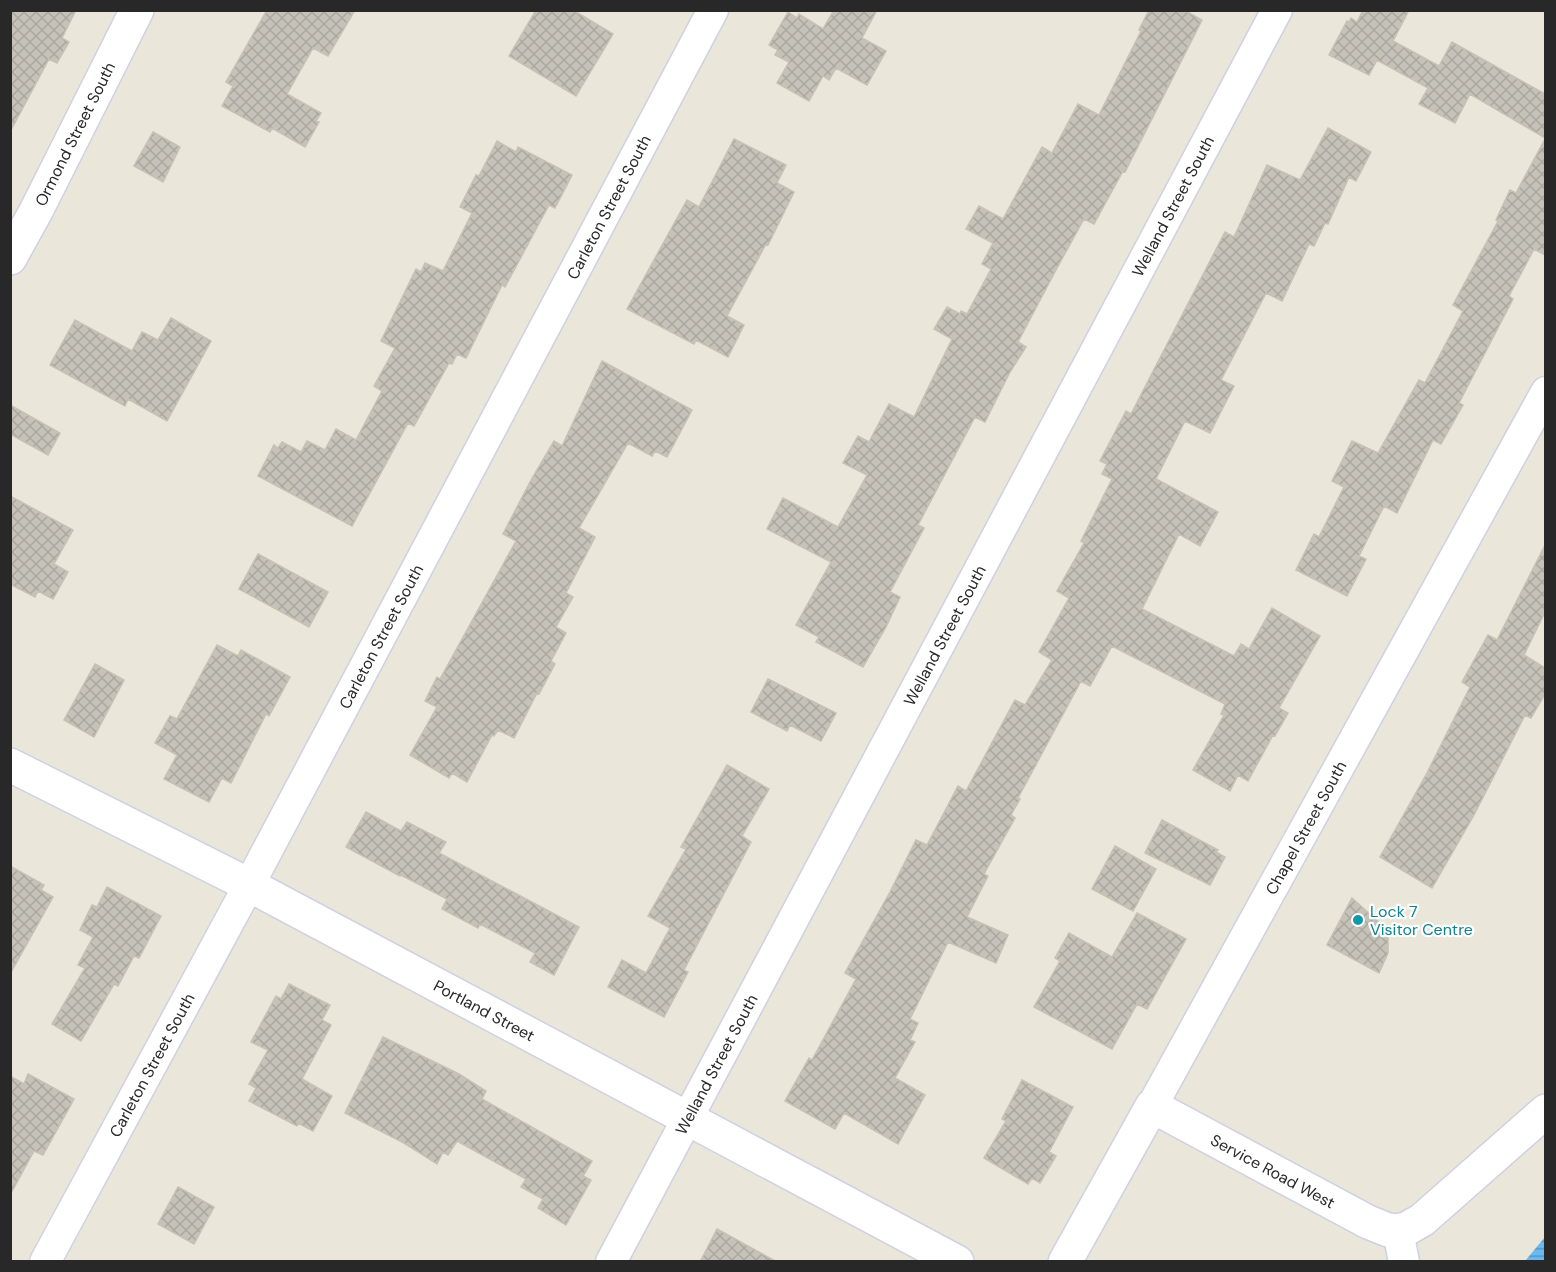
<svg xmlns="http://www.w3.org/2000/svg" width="1556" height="1272" viewBox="0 0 1556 1272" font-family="'DM Sans',sans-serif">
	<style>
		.water { fill: url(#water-rules) }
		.building { fill: url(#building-cross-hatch); stroke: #c6c2b3; stroke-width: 1.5 }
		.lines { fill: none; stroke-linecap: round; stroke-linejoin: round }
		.minor-casing { stroke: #cfd0e2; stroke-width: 33 }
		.tertiary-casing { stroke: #cfd0e2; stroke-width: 36 }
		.secondary-casing { stroke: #cfd0e2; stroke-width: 36 }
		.minor { stroke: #fff; stroke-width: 30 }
		.tertiary { stroke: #fff; stroke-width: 33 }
		.secondary { stroke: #fff; stroke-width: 33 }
		.culture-dot { fill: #0f9aa8; stroke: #fff; stroke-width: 2 }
		.labels { text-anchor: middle; stroke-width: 4.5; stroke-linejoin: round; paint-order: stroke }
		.street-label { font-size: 16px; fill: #282828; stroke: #fff }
		.culture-label { font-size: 16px; fill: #0d838f; stroke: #fff; text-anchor: start }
	</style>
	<defs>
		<pattern id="water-rules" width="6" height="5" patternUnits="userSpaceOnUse" patternTransform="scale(1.5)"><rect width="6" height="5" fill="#6abaef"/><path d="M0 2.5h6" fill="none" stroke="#5797c2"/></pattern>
		<pattern id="building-cross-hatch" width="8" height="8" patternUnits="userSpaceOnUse" patternTransform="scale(1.5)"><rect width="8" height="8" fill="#c6c2b9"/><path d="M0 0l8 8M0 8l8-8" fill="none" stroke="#aaa79f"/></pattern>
	</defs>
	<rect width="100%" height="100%" fill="#ebe6da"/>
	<path class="water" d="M1545,1237V1261H1525Z"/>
	<path class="building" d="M10,10H76L62,38L69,42L57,63L49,59L10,132Z
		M267,10H355L328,56L313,48L287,94L321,113L316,121L319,122L305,147L272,128L270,132L222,106L233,86L226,82Z
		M536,10H573L613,34L576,96L509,56Z
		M834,10H877L862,38L886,51L867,85L836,68L829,80L823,76L809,101L777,83L789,62L775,55L778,50L769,45L788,12L797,18L799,14L823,29Z
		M1149,10H1184L1202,20L1125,172L1123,171L1094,224L1084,219L1057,268L1018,342L1026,347L1010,372L985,422L975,417L918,525L924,528L890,592L900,597L886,627L863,667L816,642L819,637L796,625L831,562L767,529L783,498L838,527L867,475L843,463L858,436L869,442L889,404L914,417L952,339L934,329L947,307L960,314L961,311L967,314L991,269L982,264L993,243L966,229L979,206L1003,219L1042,147L1052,153L1078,104L1099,115L1141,31L1139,30Z
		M1363,10H1409L1393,41L1439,66L1452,42L1545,94V138L1470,94L1455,123L1419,104L1428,88L1377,60L1369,75L1329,55L1347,21L1349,22L1351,18L1357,22Z
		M1328,128L1371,152L1356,181L1349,177L1328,224L1325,223L1314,246L1309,244L1282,301L1266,293L1221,380L1234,386L1210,433L1185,421L1156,479L1218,512L1200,546L1179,534L1142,609L1234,656L1241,644L1249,649L1272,608L1320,636L1279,708L1288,713L1275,736L1273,735L1248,781L1238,775L1230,791L1193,770L1224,715L1221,714L1225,704L1112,646L1090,686L1081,681L1018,798L1020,799L1011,815L1015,818L984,874L988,876L967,917L1008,935L996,963L948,942L910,1019L918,1023L910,1040L915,1042L895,1078L925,1095L898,1144L844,1113L835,1129L785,1101L809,1058L812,1060L856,979L845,973L890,892L916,840L927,845L958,786L966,791L1015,700L1025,705L1052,660L1039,652L1069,598L1057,591L1084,543L1081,541L1112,479L1102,474L1107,464L1100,461L1126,411L1131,414L1225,232L1234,237L1267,165L1300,180Z
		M153,132L180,147L163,182L134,166Z
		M734,139L786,165L777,183L794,192L768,245L766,244L727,316L744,325L728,357L696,340L694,344L627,309L687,200L699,207Z
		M1545,139V255L1534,249L1509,296L1513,299L1459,403L1463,405L1441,444L1433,440L1397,513L1384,506L1359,556L1366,559L1347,596L1296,570L1314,534L1319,537L1344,487L1332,481L1352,441L1378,453L1419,380L1425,383L1463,311L1453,305L1498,221L1496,220L1510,190L1516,193Z
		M497,141L516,152L518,147L572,175L555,208L549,205L505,287L502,285L466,358L457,354L452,364L449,363L414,426L408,423L352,526L258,476L274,445L278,448L282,442L301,452L307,441L325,450L336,429L356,440L382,391L374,386L395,348L381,341L416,269L421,272L425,263L443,271L472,213L460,207L476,175L479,176Z
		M171,318L211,341L167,421L128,399L125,406L50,365L75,320L132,351L142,332L158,340Z
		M602,361L692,410L667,457L655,451L652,456L628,443L579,528L595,537L566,593L573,597L556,627L566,633L551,661L555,664L539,694L537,693L514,738L498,730L494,736L492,735L467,782L452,773L449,778L410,755L437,707L425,701L437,677L440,679L516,541L503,534L531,480L554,441L562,446Z
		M10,405L60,433L48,455L10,434Z
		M10,496L73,530L54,564L68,572L53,599L38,591L35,597L10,584Z
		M1545,545V612L1524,655L1545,668V694L1531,718L1525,715L1474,815L1432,888L1380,857L1427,773L1470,687L1462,682L1488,635L1497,640Z
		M258,554L328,592L309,627L239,589Z
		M217,645L238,656L241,650L290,677L269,716L266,714L231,783L222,778L209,802L164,779L177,755L155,743L170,716L177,719Z
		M95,664L124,680L94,737L64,720Z
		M768,679L836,713L821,741L790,725L787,731L751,712Z
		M727,765L769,789L742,836L751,842L684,970L688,972L664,1017L608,987L622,960L646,973L670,928L648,916L686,849L681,847Z
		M366,812L401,831L407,822L446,842L439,853L579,927L554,975L530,962L535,953L480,924L478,928L442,909L447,899L401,875L400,876L346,847Z
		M1162,820L1218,850L1216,852L1225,857L1210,885L1145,853Z
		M1115,846L1156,869L1133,911L1092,889Z
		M10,866L44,885L41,890L53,897L10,974Z
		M107,887L161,916L139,958L134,956L118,986L114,984L81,1041L52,1024L85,968L78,965L93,937L80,930L92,905L97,907Z
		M1352,898L1382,925L1388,938V953L1379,973L1327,945Z
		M1137,913L1186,939L1147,1009L1137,1004L1112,1049L1034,1007L1060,961L1055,958L1069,933L1112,957Z
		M289,984L330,1005L322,1020L331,1025L302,1079L332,1096L313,1131L298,1123L297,1126L249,1101L256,1088L249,1084L268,1050L251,1042L276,996L281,999Z
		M383,1037L459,1074L486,1091L482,1099L592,1161L583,1176L591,1180L566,1225L538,1208L543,1199L521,1187L526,1179L457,1141L448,1155L443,1152L437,1164L404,1143L345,1113Z
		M28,1074L74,1099L43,1155L34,1151L10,1195V1076L24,1084Z
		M1022,1080L1073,1107L1049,1152L1056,1156L1040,1183L1032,1178L1028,1184L984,1158L1006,1121L1002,1119Z
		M178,1187L214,1207L194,1244L158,1224Z
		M717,1229L777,1262H700Z"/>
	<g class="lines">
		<g class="minor-casing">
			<g id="minor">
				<path id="s1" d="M1152,1106L1546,392"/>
				<path d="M1398,1231L1404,1262"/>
				<path id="s2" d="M45,1262L249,885L713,10"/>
				<path id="s3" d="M611,1262L1277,10"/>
			</g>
		</g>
		<g class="tertiary-casing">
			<g id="tertiary">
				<path id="s4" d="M10,765L249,885L957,1262"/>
				<path id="s5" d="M1065,1262L1152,1106L1368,1222L1388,1230L1398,1231L1408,1228L1422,1220L1546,1111"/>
			</g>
		</g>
		<g class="secondary-casing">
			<g id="secondary">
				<path id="s6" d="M10,258L36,211L137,10"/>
			</g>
		</g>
		<use href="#minor" class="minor"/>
		<use href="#tertiary" class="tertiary"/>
		<use href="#secondary" class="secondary"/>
	</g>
	<circle class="culture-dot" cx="1358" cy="920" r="6"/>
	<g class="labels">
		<g class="street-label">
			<text dy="6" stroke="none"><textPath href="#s6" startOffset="140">Ormond Street South</textPath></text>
			<text dy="6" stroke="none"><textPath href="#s2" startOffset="1196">Carleton Street South</textPath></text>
			<text dy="6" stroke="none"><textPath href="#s3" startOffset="1196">Welland Street South</textPath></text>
			<text dy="6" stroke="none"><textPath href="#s3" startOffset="710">Welland Street South</textPath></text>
			<text dy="6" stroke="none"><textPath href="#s2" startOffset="710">Carleton Street South</textPath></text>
			<text dy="6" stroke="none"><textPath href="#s1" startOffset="318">Chapel Street South</textPath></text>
			<text dy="6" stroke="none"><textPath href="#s4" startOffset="534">Portland Street</textPath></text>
			<text dy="6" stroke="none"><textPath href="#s2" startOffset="224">Carleton Street South</textPath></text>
			<text dy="6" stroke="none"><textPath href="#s3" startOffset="224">Welland Street South</textPath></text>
			<text dy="6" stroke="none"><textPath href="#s5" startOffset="316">Service Road West</textPath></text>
		</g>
		<g class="culture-label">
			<text x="1370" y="917">Lock 7<tspan x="1370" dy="18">Visitor Centre</tspan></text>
		</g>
	</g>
	<rect width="1556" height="1272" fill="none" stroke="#282828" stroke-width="24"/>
</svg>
